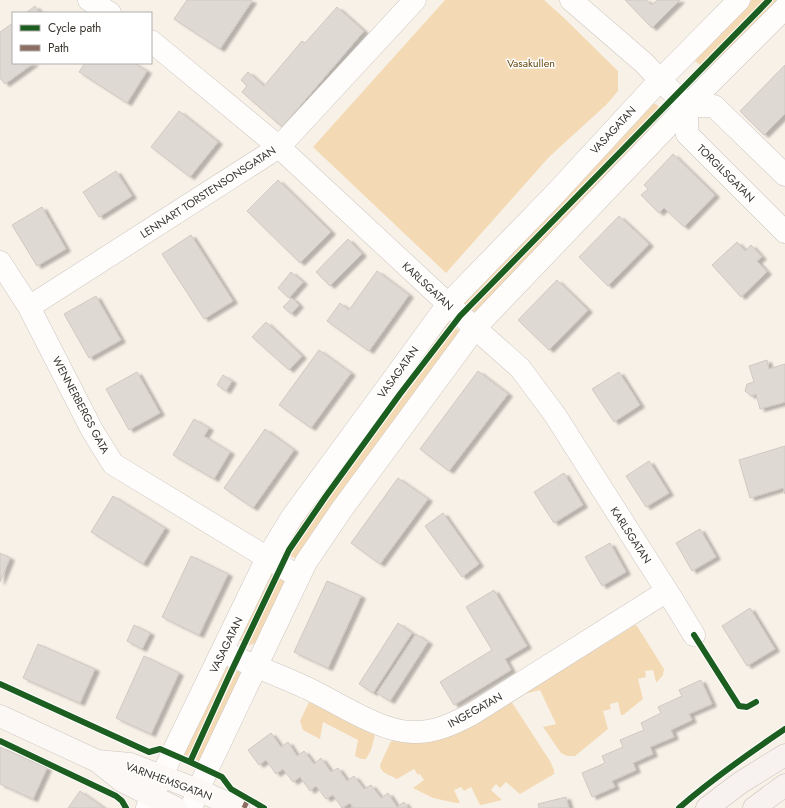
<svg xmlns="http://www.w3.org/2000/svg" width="785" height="808" viewBox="0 0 785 808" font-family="Jost,sans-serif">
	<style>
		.green { fill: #f4dab4 }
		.building { fill: #dfd9d3; stroke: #cec9c2; filter: url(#shadow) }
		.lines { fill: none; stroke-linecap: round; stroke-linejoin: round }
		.street-casing { stroke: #cdc7c0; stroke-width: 23 }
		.secondary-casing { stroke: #cdc7c0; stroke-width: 23 }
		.primary-casing { stroke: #c9beb9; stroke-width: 23 }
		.street { stroke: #fefdfc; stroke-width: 22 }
		.secondary { stroke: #fbf8f6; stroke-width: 22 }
		.primary { stroke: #f7f2f0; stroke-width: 22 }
		.quiet { stroke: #8d6e63; stroke-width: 5; stroke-dasharray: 10 5; stroke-linecap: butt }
		.cycleway-casing { stroke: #fff; stroke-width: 8 }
		.cycleway { stroke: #1b5e20; stroke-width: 6 }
		.labels { text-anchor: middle; stroke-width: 3; stroke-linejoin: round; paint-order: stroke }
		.park-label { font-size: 11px; fill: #684911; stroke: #fff }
		.street-label { font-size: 11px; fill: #39342e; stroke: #fff }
	</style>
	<defs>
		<filter id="shadow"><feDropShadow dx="4.5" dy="2.5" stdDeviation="1" flood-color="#0004"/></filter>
	</defs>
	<rect width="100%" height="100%" fill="#f8f1e8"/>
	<path class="green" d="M445,0H544L563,17L618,71V91L606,105L549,157L446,273L313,147Z
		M752,0H764L700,65L694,60Z
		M769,0H784L710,76L704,70Z
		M652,104H656L659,107L466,305L461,300Z
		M663,112L667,117L477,313L472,310Z
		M443,318L450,322L306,519L286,552H283L300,514Z
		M455,327L459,331V336L298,557L295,558L290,556L327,500Z
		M276,572L243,644L239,639L266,574Z
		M281,575L286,578L258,643L248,645Z
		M635,625L637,626L664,669L663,675L657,682H656L653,670L645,671L646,677L638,679L643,699L623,715H621L618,702L610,704L611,709L603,711L608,729L575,756H567L561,753L543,727L556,724L540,690L524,694Z
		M233,664L189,757L181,753L225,666Z
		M239,666L241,670L242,674L202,763L195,759Z
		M511,701L550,761L554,770V774L520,794L506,782L500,788L496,784L491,790L502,800L486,804L480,805L471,787L464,791L461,787L454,790L460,803H456L433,798L413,788L424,780L420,774L418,775L414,769L397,779C390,775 380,773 380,765L391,741L422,743L450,736Z
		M309,702L375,735L371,750L366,759H361L355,756L358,740L323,722L320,739L303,730L300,721Z"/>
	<path class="building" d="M187,0H251L252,1L220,49L174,19Z
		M625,0H646L652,5L657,0H680L652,28Z
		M35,6L40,13H26Z
		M337,7L364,31L282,127L242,92L247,86L241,80L248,72L264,86L302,41L305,43Z
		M13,23V63H34L5,84L0,78V32Z
		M85,63H134L147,71L127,103L79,72Z
		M785,65V114L764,135L740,111Z
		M179,111L218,142L190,177L151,147Z
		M673,154L715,195L684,227L664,208L659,213L641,195L648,189L644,185Z
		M116,171L132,196L99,217L83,192Z
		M278,180L331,232L300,263L247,211Z
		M42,207L66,249L37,266L12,225Z
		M619,216L649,244L608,286L579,257Z
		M191,235L233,301L204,319L162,254Z
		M348,239L362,254L330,286L316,272Z
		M737,242L745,251L751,245L762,257L757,261L767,272L741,297L712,265Z
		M377,271L409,295L369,351L327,321L340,303L349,310Z
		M291,272L303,282L289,298L278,288Z
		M557,280L588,310L549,350L518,320Z
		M96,296L121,340L89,358L64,314Z
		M292,298L299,305L291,314L283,307Z
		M266,322L302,356L289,370L252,337Z
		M319,350L351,373L311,428L279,405Z
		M767,360L769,369L785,364V402L760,409L756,394L751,396L745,391L747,384L754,382L749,366Z
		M478,371L508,394L449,471L420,449Z
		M137,372L160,413L129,430L106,389Z
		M619,372L640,405L614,422L592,389Z
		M223,375L232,381L226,391L217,385Z
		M194,419L209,428L204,436L230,452L214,479L173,455Z
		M265,429L294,450L253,508L224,488Z
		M785,446V494L783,488L750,498L739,460Z
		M649,461L669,493L646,507L626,476Z
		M564,473L583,505L554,523L534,492Z
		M398,478L428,499L380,564L351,543Z
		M113,496L165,528L143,564L91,532Z
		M443,513L479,564L462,577L425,526Z
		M700,529L716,557L692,571L676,543Z
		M610,543L626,572L602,586L585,557Z
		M0,553L10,558L0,582Z
		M191,556L228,574L199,635L162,617Z
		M327,581L361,596L328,668L294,652Z
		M494,590L527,646L505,659L511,670L454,705L440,682L492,650L466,607Z
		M750,608L775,649L747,666L722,626Z
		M398,623L412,633L373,693L359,684Z
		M134,625L150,633L142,649L127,641Z
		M416,634L428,642L390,701L377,693Z
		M38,644L95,669L80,703L23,678Z
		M144,656L179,673L151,734L116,718Z
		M701,680L712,704L689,714L692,720L671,730L674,737L650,747L653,754L633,763L636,770L612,781L615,787L592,797L582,773L605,763L602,756L623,747L620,740L644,730L641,723L661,713L658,707L682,696L679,690Z
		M271,733L281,747L288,742L297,756L304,751L314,764L321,758L331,772L338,768L347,781L354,776L364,789L371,785L381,798L388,793L397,807L404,802L408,808H353L350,803L342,808L333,795L326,799L316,786L310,791L300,777L293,782L283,769L276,774L266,760L259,765L248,750Z
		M0,747L47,768L33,799L0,784Z
		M80,791L104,808H68Z
		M566,797L569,808H539L538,804Z"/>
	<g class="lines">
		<g class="street-casing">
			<path id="street" d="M89,0L110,13
				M571,0L644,63L660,80L687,106H714L785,175
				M151,41L279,147L448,304L520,368L555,415L672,599L694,635
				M687,106V134L785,232
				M0,262L29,307L92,430L113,464L299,577
				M29,307L279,147L415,0
				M223,652C251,665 281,676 309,689C338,703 381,732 412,732C434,733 453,724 472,714L667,591
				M147,808L172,754L267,558L292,517L383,393L448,304L553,196L660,80L739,0
				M191,808L207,770L306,562L342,509L465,342L475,328L687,106L785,8"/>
		</g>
		<g class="secondary-casing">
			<path id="secondary" d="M0,716L97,761L122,781L176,808
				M97,761L130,764L198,790L238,808"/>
		</g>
		<g class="primary-casing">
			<path id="primary" d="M707,808L740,783L785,755
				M754,808L785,785"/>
		</g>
		<use href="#street" class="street"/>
		<use href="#secondary" class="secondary"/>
		<use href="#primary" class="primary"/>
		<path class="quiet" d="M244,808L248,799"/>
		<g class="cycleway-casing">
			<path id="cycleway" d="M694,635L739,706L747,707L756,702
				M0,684L138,747L149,752L160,749L190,762L222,777L231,789L264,808
				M0,741L116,796L122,801L126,808
				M190,762L230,674L289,550L326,496L400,394L460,316L769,0
				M679,808C712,779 748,754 785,729"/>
		</g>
		<use href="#cycleway" class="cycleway"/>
	</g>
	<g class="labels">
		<g class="park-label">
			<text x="531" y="67">Vasakullen</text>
		</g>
		<g class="street-label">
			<text transform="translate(613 130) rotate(-47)" y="4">VASAGATAN</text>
			<text transform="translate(726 173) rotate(45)" y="4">TORGILSGATAN</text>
			<text transform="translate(208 192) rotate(-33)" y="4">LENNART TORSTENSONSGATAN</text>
			<text transform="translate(428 286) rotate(43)" y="4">KARLSGATAN</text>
			<text transform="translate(398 372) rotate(-54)" y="4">VASAGATAN</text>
			<text transform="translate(81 405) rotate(62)" y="4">WENNERBERGS GATA</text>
			<text transform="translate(631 535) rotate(57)" y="4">KARLSGATAN</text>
			<text transform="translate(226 645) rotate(-64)" y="4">VASAGATAN</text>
			<text transform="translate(475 710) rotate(-29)" y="4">INGEGATAN</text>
			<text transform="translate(169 781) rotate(20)" y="4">VARNHEMSGATAN</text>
		</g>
	</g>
	<rect x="12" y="12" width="140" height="52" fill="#ffffff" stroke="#b0aeab"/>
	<rect x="20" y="25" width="20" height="6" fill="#1b5e20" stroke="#b0aeab"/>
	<text x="48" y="32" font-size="12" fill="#39342e">Cycle path</text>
	<rect x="20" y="45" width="20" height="6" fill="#8d6e63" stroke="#b0aeab"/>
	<text x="48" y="52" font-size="12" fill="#39342e">Path</text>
</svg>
